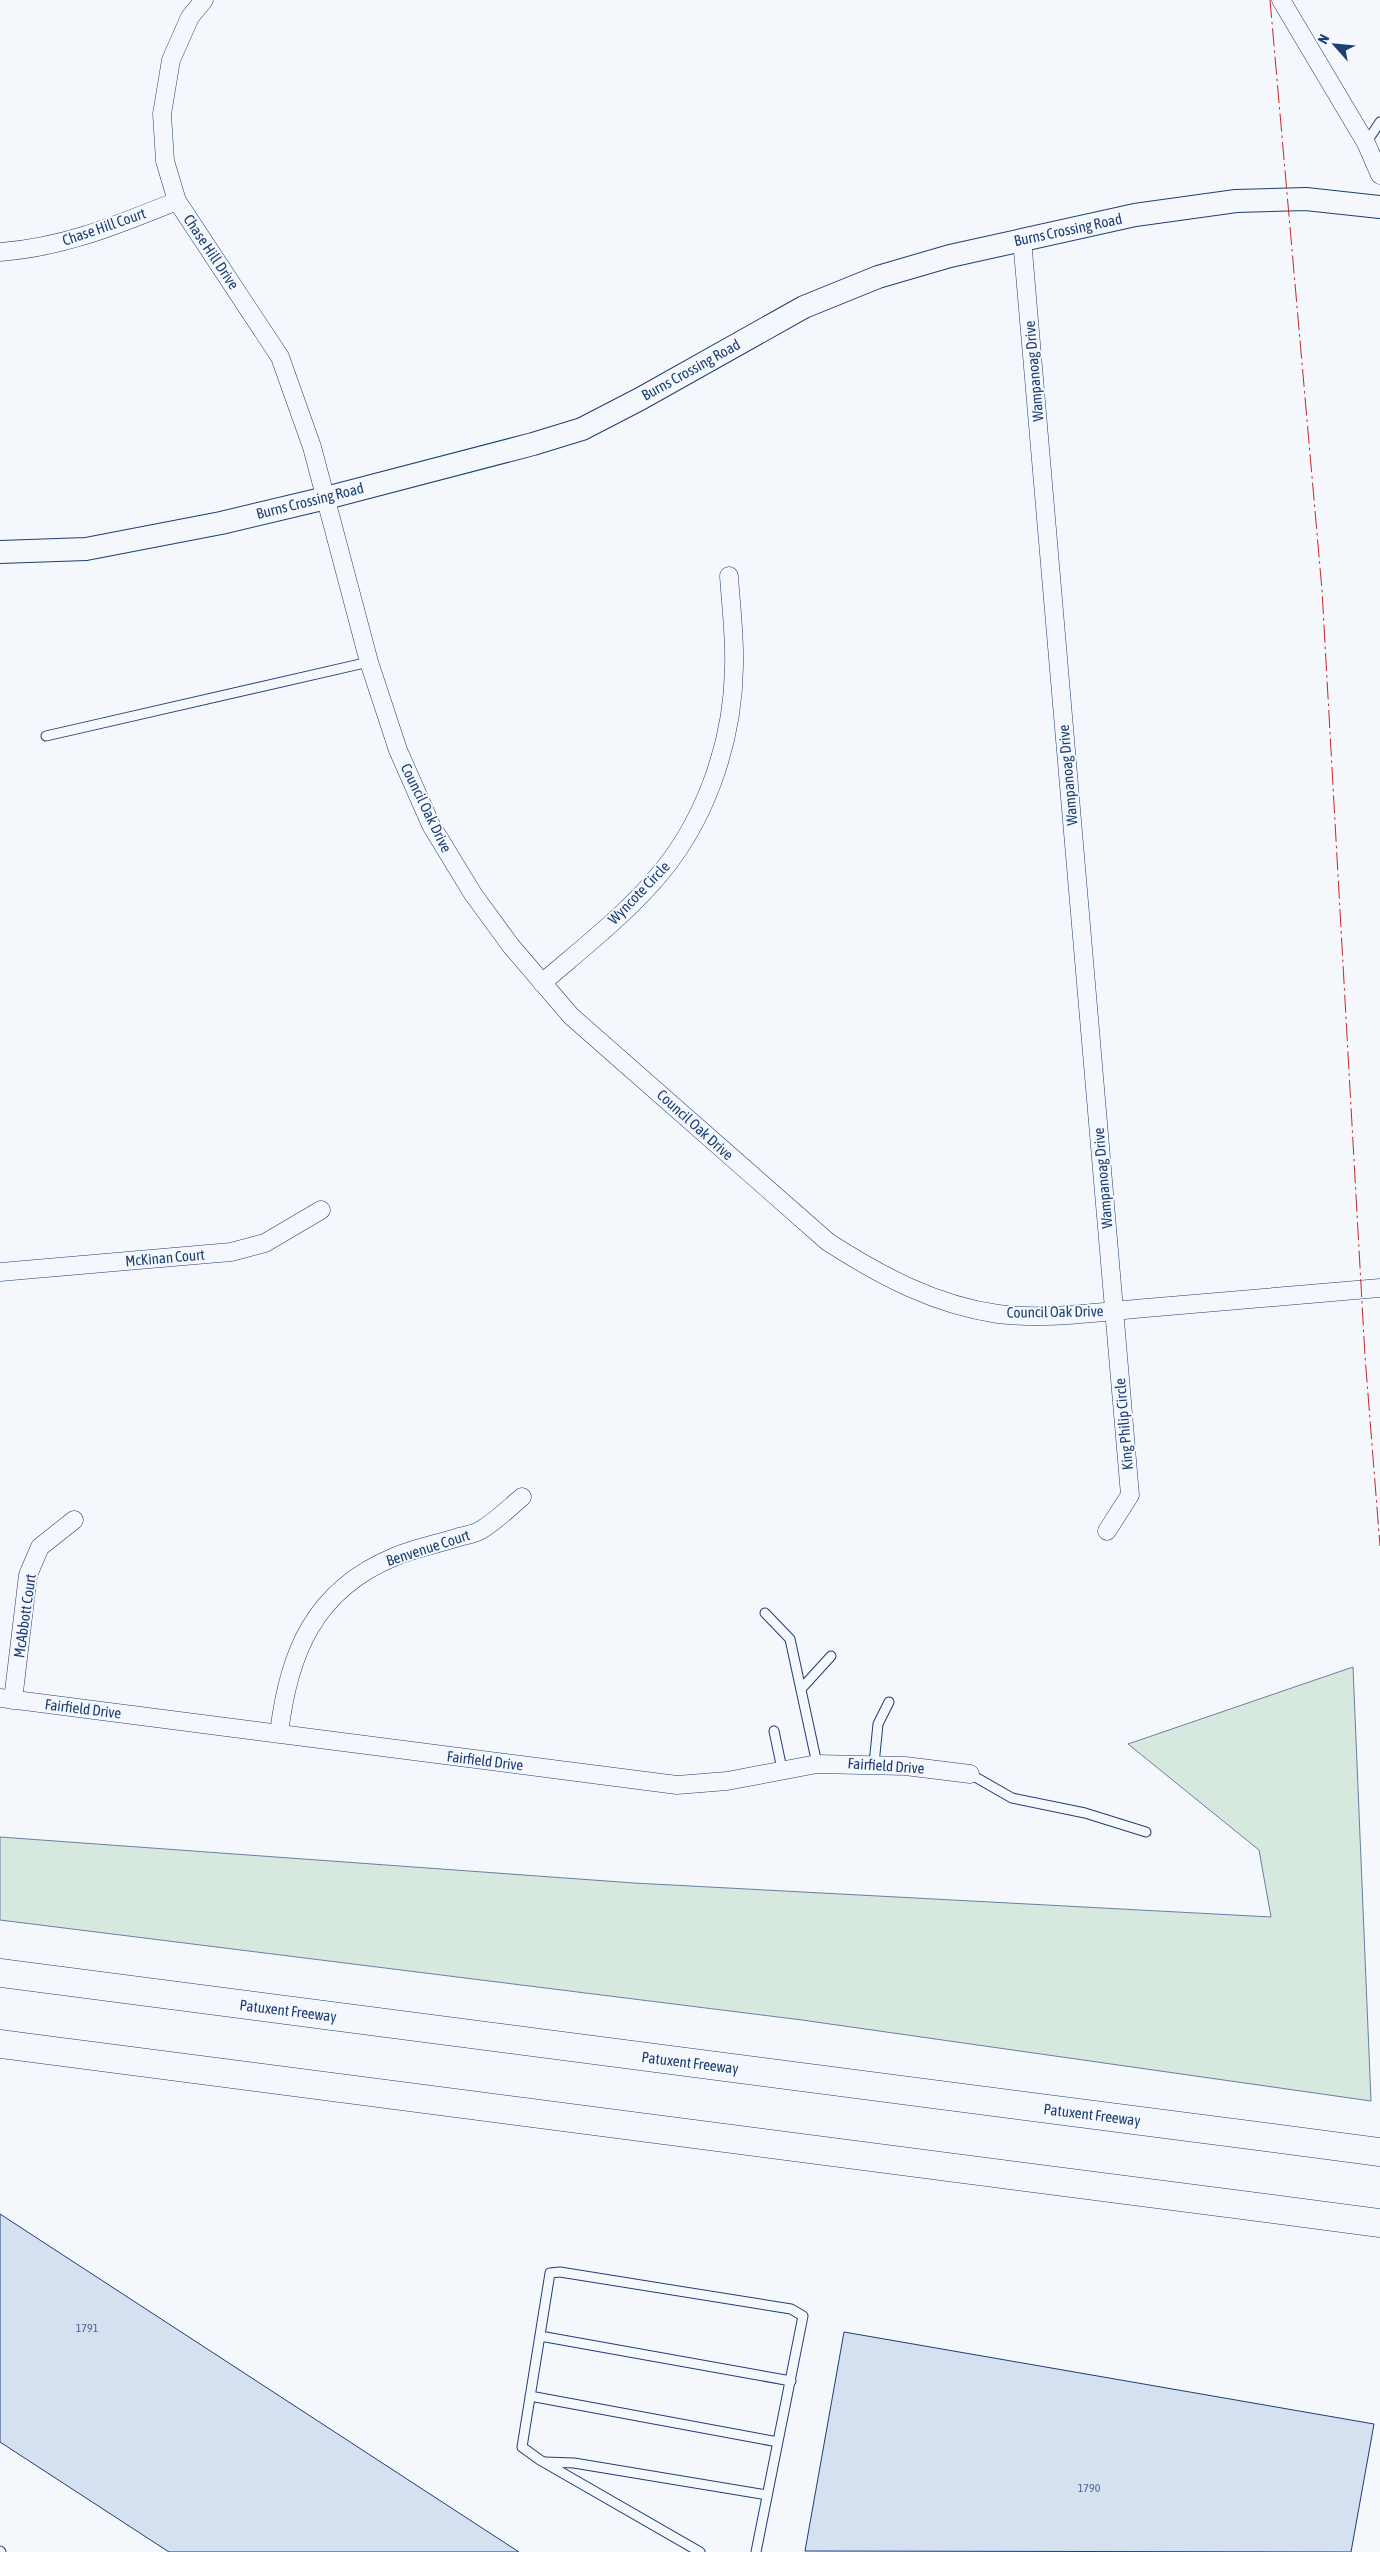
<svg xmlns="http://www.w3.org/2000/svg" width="1380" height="2552" viewBox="0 0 1380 2552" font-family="'Asap Condensed',sans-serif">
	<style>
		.green { fill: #d7e8df; stroke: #687fa3 }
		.building { fill: #d5e0f0; stroke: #1d3f73 }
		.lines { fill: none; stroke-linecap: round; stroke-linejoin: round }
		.service-casing { stroke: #1d3f73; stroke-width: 11 }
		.minor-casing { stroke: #1d3f73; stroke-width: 19 }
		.tertiary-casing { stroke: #1d3f73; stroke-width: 24 }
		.motorway-casing { stroke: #1d3f73; stroke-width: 29 }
		.service { stroke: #f4f7fb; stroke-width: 9 }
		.minor { stroke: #f4f7fb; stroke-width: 18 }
		.tertiary { stroke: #f4f7fb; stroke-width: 22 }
		.motorway { stroke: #f4f7fb; stroke-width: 28 }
		.power { stroke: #c62828; stroke-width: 1; stroke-dasharray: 18 4 2.5 4; stroke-linecap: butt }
		.labels { text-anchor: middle; stroke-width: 4; stroke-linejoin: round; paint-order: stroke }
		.number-label { font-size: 12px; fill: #4b6792 }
		.street-label { font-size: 15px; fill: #1d3f73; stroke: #f4f7fb }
	</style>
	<rect width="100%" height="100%" fill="#f4f7fb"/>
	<path class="green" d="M1353,1667L1371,2101L802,2020L0,1920V1837L634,1883L1271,1917L1259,1850L1128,1744Z"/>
	<path class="building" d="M0,2214L519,2552H169L0,2442Z
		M844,2332L1374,2424L1351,2552L805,2551Z"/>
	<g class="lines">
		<g class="service-casing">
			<path id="service" d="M1366,143L1380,122
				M46,736L369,662
				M765,1613L790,1639L817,1764
				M801,1689L831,1656
				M774,1731L782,1769
				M874,1764L878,1724L889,1702
				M970,1774L1012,1798L1085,1813L1146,1832
				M540,2336L791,2381
				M530,2396L778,2442
				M545,2462L574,2463L767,2495
				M0,2551L1,2552
				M700,2552L540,2460L522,2447L550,2273L560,2272L791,2309L803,2316L756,2552"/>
		</g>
		<g class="minor-casing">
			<path id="minor" d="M204,0L190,17L171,60L162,114L165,161L177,201L280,357L312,447L369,662L398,750L431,825L473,894L511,946L571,1016L828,1242C881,1276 935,1305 998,1314C1046,1320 1097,1312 1146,1308C1224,1302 1302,1295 1380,1288
				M1281,0L1366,143L1380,175
				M1022,239L1130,1495L1107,1531
				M0,252C65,247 117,225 177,201
				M542,983C579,951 619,920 652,883C704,826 733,744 734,667C735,637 731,606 729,576
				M0,1272L231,1252L265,1243L321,1210
				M0,1698L677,1785L727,1781L817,1764L905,1766L970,1774
				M13,1700L28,1575L40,1547L74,1520
				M279,1734C288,1654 314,1590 394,1557C415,1548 438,1544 459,1537C466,1535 475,1534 481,1530C496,1521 509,1508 522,1497"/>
		</g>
		<g class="tertiary-casing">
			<path id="tertiary" d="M0,552L86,549L221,523L326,498L533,444L582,429L640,399L804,307L878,277L950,256L1135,215L1236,201L1306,199L1380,207"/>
		</g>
		<g class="motorway-casing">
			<path id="motorway" d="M0,1973L1380,2152
				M0,2044L1380,2223"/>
		</g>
		<use href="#service" class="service"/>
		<use href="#minor" class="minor"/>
		<use href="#tertiary" class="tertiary"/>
		<use href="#motorway" class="motorway"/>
		<path class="power" d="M1270,0L1322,590L1365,1356L1380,1546"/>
	</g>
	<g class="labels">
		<g class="number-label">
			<text x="87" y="2332">1791</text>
			<text x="1089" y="2492">1790</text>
		</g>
		<g class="street-label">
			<text transform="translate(104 227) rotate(-19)" y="5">Chase Hill Court</text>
			<text transform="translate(1068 230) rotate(-12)" y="5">Burns Crossing Road</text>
			<text transform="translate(211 252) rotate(56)" y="5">Chase Hill Drive</text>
			<text transform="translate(691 370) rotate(-29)" y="5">Burns Crossing Road</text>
			<text transform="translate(1034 371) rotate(-95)" y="5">Wampanoag Drive</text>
			<text transform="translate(310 501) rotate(-14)" y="5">Burns Crossing Road</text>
			<text transform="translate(1068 775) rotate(-95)" y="5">Wampanoag Drive</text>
			<text transform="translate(426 808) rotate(64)" y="5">Council Oak Drive</text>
			<text transform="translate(639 893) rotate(-46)" y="5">Wyncote Circle</text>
			<text transform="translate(695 1125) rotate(42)" y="5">Council Oak Drive</text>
			<text transform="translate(1103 1178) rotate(-95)" y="5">Wampanoag Drive</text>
			<text transform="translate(165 1258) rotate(-5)" y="5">McKinan Court</text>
			<text transform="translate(1055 1312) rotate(-1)" y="5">Council Oak Drive</text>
			<text transform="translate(1124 1424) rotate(-95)" y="5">King Philip Circle</text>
			<text transform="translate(428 1548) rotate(-18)" y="5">Benvenue Court</text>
			<text transform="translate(25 1616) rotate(-82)" y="5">McAbbott Court</text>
			<text transform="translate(83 1709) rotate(7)" y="5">Fairfield Drive</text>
			<text transform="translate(485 1761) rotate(7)" y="5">Fairfield Drive</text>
			<text transform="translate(886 1766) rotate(4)" y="5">Fairfield Drive</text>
			<text transform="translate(288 2011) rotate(7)" y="5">Patuxent Freeway</text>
			<text transform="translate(690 2063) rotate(7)" y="5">Patuxent Freeway</text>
			<text transform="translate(1092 2115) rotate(7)" y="5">Patuxent Freeway</text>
		</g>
	</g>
	<g transform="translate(1335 45) rotate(297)" stroke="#f4f7fb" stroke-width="4" paint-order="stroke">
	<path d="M0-4L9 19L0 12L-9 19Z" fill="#1d3f73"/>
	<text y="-8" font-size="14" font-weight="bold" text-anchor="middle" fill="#1d3f73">N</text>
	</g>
</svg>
